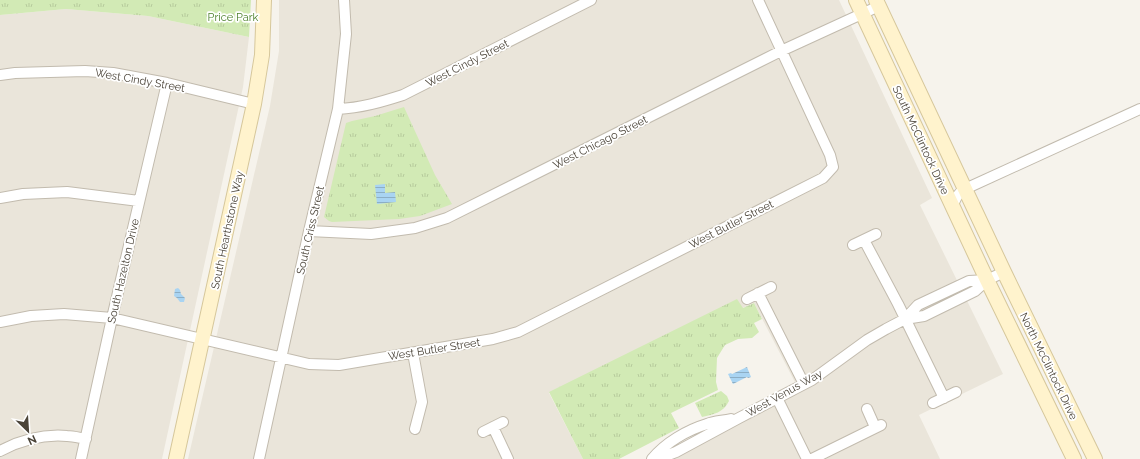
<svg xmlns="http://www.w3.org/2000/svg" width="1140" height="459" viewBox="0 0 1140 459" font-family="Raleway,sans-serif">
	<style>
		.residential { fill: #eae5da }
		.grass { fill: url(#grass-tufts) }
		.water { fill: url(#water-rules) }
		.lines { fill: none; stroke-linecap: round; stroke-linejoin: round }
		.street-casing { stroke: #c2bbae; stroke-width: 12 }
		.secondary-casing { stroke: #d6c79b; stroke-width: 16 }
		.street { stroke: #fff; stroke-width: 10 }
		.secondary { stroke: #fff3cd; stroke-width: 14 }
		.labels { text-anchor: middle; stroke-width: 3.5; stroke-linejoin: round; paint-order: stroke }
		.park-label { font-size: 11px; fill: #4a7f2a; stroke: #fff }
		.street-label { font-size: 11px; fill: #4b4439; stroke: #fff }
	</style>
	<defs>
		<pattern id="grass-tufts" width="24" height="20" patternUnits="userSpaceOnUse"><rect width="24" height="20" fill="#d2eab5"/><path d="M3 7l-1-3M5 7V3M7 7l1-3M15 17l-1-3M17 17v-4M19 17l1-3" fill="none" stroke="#b6ca9c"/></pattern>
		<pattern id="water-rules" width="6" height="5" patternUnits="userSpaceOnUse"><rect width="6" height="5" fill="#a9d4f2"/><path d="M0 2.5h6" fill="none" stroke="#8caec5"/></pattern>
	</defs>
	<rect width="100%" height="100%" fill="#f6f3ec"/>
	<path class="residential" d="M279,0H839L932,198L920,205L1003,374L919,415L940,459H668L800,392L754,303L549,393L583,459H188L270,106L279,51Z
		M66,9L148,16L249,37L243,87L162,459H0V15Z"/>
	<path class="grass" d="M0,0H251L249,37L148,16L66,9L0,15Z
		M404,107L435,175L452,204L420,216L399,219L332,222L329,221L324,217L346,123L352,121L375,116Z
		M737,299L743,308L754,303L762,319L754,323L759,332L752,338L738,339L725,345L717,358L716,382L718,390L671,413L679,428L619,459H583L549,392Z
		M721,391L727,396L729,401C723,413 714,414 702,417L695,403Z"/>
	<path class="water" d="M385,184V193L395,192L396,202L377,204L375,185Z
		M178,288L180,290L181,294L185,298L184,302H180L177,298L174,296L175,289Z
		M747,367L751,377L748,378L747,377L733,384L728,374L731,373L732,374Z"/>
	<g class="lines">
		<g class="street-casing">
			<path id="street" d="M0,75L15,73L85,71L113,73L167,83L254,104
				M338,109C361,108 381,102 403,95L591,0
				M0,198L23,194L67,192L139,201
				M952,207C956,198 957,194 965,189L1140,109
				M309,231L371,234L415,228L447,218L781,51L879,6
				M864,240L898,304L944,398
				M853,245L876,234
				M758,293L804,384
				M747,299L771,287
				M905,319L918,305L969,281L987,280
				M0,322L31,316L64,314L112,318L309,364L339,365L493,339L518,332L823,178L833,167L830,155L758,0
				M413,353L422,402L415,429
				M777,398L807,459
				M933,403L956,392
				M867,409L875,427
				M493,427L508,459
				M483,432L503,422
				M0,451C21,440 44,434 67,436C73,436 80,438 86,439
				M81,459L112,318L167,83
				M259,459L309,231L338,109L346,34L344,0
				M652,459C665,443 687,430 707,424C714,421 723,421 731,419
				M658,459L676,452L739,418L812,380L867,340L886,329L905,319L924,316L975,291L987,280L1004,272
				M812,459L881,425"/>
		</g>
		<g class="secondary-casing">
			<path id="secondary" d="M856,0L987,280L1074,459
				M876,0L1004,272L1095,459
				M176,459L254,104L262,55L264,0"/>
		</g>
		<use href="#street" class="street"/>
		<use href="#secondary" class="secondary"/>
	</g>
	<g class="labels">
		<g class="park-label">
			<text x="233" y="21">Price Park</text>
		</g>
		<g class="street-label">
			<text transform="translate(467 63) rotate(-27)" y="4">West Cindy Street</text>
			<text transform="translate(140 80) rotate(10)" y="4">West Cindy Street</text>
			<text transform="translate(921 140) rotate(65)" y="4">South McClintock Drive</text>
			<text transform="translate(600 142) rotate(-27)" y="4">West Chicago Street</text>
			<text transform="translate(731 224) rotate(-27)" y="4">West Butler Street</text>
			<text transform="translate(227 230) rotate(-78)" y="4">South Hearthstone Way</text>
			<text transform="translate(310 230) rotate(-77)" y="4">South Criss Street</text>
			<text transform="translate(123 271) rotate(-77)" y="4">South Hazelton Drive</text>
			<text transform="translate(434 349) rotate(-9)" y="4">West Butler Street</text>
			<text transform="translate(1049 366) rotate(64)" y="4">North McClintock Drive</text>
			<text transform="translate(784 393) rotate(-29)" y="4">West Venus Way</text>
		</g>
	</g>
	<g transform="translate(28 431) rotate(155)" stroke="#ffffff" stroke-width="3" paint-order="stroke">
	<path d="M0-3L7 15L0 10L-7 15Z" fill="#4b4439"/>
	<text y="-6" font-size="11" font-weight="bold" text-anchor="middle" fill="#4b4439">N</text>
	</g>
</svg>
